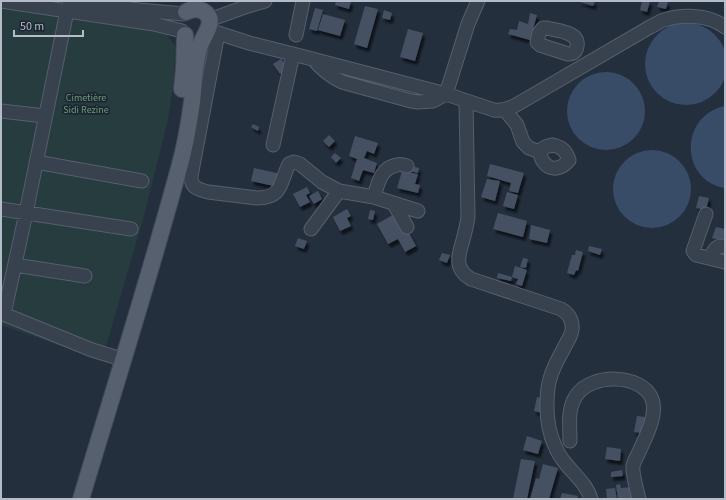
<svg xmlns="http://www.w3.org/2000/svg" width="726" height="500" viewBox="0 0 726 500" font-family="'Source Sans 3',sans-serif">
	<style>
		.green { fill: #263c3f }
		.water { fill: #394c67 }
		.building { fill: #455162; filter: url(#shadow) }
		.lines { fill: none; stroke-linecap: round; stroke-linejoin: round }
		.minor-casing { stroke: #565f6c; stroke-width: 15 }
		.major-casing { stroke: #414a57; stroke-width: 18 }
		.minor { stroke: #38414e; stroke-width: 13 }
		.major { stroke: #56606e; stroke-width: 16 }
		.labels { text-anchor: middle; stroke-width: 3.5; stroke-linejoin: round; paint-order: stroke }
		.park-label { font-size: 10px; fill: #6b9a76; stroke: #1d2633 }
	</style>
	<defs>
		<filter id="shadow"><feDropShadow dx="2.5" dy="4" stdDeviation="1" flood-color="#0009"/></filter>
	</defs>
	<rect width="100%" height="100%" fill="#242f3e"/>
	<path class="green" d="M1,5L163,30L175,46L174,79L168,119L144,216L102,360L1,325Z"/>
	<path class="water" d="M645 64a41 41 0 1 1 82 0a41 41 0 1 1-82 0Z
		M567 111a39 39 0 1 1 78 0a39 39 0 1 1-78 0Z
		M725,106V188C679,180 680,115 725,106Z
		M613 189a39 39 0 1 1 78 0a39 39 0 1 1-78 0Z"/>
	<path class="building" d="M336,1H351L349,9L335,5Z
		M577,1H595L593,6Z
		M642,1H650L647,12L640,10Z
		M659,1L668,2L666,9L657,7Z
		M365,6L378,9L367,48L354,44Z
		M315,8L323,10L317,31L309,29Z
		M384,10L392,13L390,20L382,18Z
		M530,13L537,15L530,40L508,34L510,29L517,30L519,21L528,24Z
		M323,14L345,20L340,36L318,30Z
		M408,29L423,33L415,61L400,57Z
		M281,59L288,69L280,74L273,64Z
		M253,124L259,127L258,131L251,127Z
		M329,135L335,141L329,147L323,141Z
		M355,136L378,143L374,154L367,151L364,158L377,163L374,173L363,170L359,181L351,178L357,159L349,156Z
		M335,153L341,158L336,163L331,157Z
		M490,164L524,173L518,193L509,191L511,183L487,176Z
		M411,166L419,168L418,173L409,171Z
		M254,168L281,174L278,187L251,181Z
		M402,171L418,174L415,184L420,185L418,193L397,188Z
		M487,179L500,181L495,201L481,197Z
		M307,187L310,193L306,195L310,202L300,207L293,194Z
		M318,191L322,199L314,204L309,196Z
		M507,192L518,195L514,209L503,206Z
		M699,196L709,198L706,210L696,208Z
		M347,209L351,216L347,218L351,226L340,231L333,217Z
		M370,210L375,211L373,220L368,219Z
		M398,212L416,246L405,252L398,239L388,244L377,224Z
		M498,213L527,221L523,237L493,229Z
		M531,225L550,230L547,243L529,239Z
		M716,227L725,229V242L712,238Z
		M298,238L307,241L304,249L295,246Z
		M589,246L602,249L600,255L588,251Z
		M576,250L583,252L578,271L576,270L574,275L567,273L572,255H575Z
		M442,253L450,255L447,263L439,260Z
		M523,258L528,259L526,268L520,267Z
		M515,266L527,270L522,286L516,284L518,279L512,277Z
		M498,273L512,277L511,281L497,278Z
		M537,397L545,399L542,413L534,411Z
		M637,416L645,417L642,433L634,432Z
		M527,436L542,441L538,454L523,450Z
		M607,447L621,449L620,461L605,459Z
		M521,459L535,461L527,499H513Z
		M543,464L558,468L549,499H530L536,478L539,479Z
		M622,470L623,476L611,477V472Z
		M620,484L621,488L632,487L634,499H618L616,485Z
		M615,488L617,499H607L606,489Z
		M562,493L578,496L577,499H560Z"/>
	<g class="lines">
		<g class="minor-casing">
			<path id="minor" d="M1,1L154,24L182,31
				M69,1L139,10L184,14
				M209,20L248,6L265,1
				M209,28L218,33L249,43L293,54L446,94L494,110C502,111 509,109 516,105L650,27C654,25 658,23 661,21C681,14 708,14 725,27
				M543,28H547C557,31 580,32 577,46C576,52 573,54 568,54L540,45L537,42L539,33Z
				M218,33L191,176C191,188 197,189 208,192L257,198C283,198 280,182 289,164L294,162L300,164L322,182L339,191L374,197L418,211
				M296,35L303,1
				M313,59C321,69 330,76 342,82L411,101L418,102L433,101L446,94L468,24L478,1
				M466,101L468,217C467,225 465,232 463,240C458,256 454,269 471,279L561,309C568,313 573,320 572,329C572,335 568,340 565,346C558,359 550,373 548,388C546,406 547,429 555,446C557,452 562,459 566,464C575,475 587,485 591,499
				M505,110L517,125L523,142L529,148L540,152
				M1,111L45,116
				M273,145L293,54
				M553,145C562,147 566,151 569,160C558,174 542,169 540,152C543,147 547,146 553,145Z
				M36,162L142,181
				M374,197C378,184 380,168 397,165C400,164 404,165 407,166
				M394,204L407,227
				M1,209L131,229
				M706,214L693,251L696,255L725,262
				M311,229L339,191
				M711,258C713,252 714,248 720,246L725,247
				M15,265L85,276
				M1,313L92,350L115,357
				M4,314L26,213L67,11
				M570,441C570,425 567,410 576,396C590,373 642,373 652,399C658,415 645,438 639,452C637,456 634,461 633,466C632,473 637,491 639,499"/>
		</g>
		<g class="major-casing">
			<path id="major" d="M182,89L184,69L185,35
				M81,499C114,389 149,279 179,168C185,147 189,124 192,102C194,85 194,65 199,48C202,37 219,20 203,11C197,8 191,9 186,12"/>
		</g>
		<use href="#minor" class="minor"/>
		<use href="#major" class="major"/>
	</g>
	<g class="labels">
		<g class="park-label">
			<text x="86" y="101">Cimetière<tspan x="86" dy="12">Sidi Rezine</tspan></text>
		</g>
	</g>
	<rect width="726" height="500" fill="none" stroke="#b4bcc9" stroke-width="4"/>
	<path d="M14 30v6h69v-6" fill="none" stroke="#b4bcc9" stroke-width="2"/>
	<text x="20" y="30" font-size="12" fill="#b4bcc9" stroke="#1d2633" stroke-width="3" paint-order="stroke">50 m</text>
</svg>
